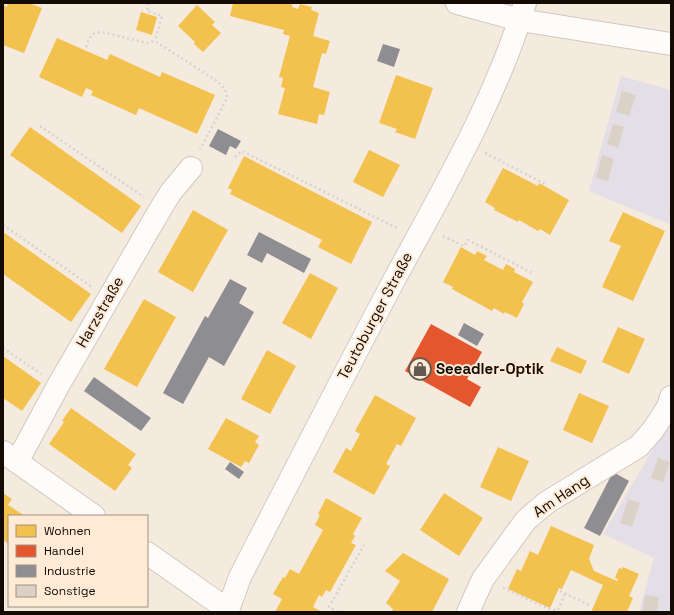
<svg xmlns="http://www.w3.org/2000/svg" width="674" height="615" viewBox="0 0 674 615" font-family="'Space Grotesk',sans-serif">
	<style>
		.green { fill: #e4dee7 }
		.homes { fill: #f2c14e }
		.shops { fill: #e4572e }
		.industry { fill: #8d8d92 }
		.building { fill: #dbd1c7 }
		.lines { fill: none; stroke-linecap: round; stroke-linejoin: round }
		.minor-casing { stroke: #d2c8bd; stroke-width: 24 }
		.path { stroke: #d6d3d0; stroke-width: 2.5; stroke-dasharray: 2 3; stroke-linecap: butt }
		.minor { stroke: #fefcfa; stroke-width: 22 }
		.labels { text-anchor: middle; stroke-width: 4; stroke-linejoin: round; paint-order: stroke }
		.street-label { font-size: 15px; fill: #140b04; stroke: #feead5 }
		.poi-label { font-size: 15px; font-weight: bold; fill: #140b04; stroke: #feead5; text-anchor: start }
	</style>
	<rect width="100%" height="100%" fill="#f5eade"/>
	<path class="green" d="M621,76L671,90V225L589,191Z
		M671,419V612H639L654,558L603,534Z"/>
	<path class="homes" d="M8,3H29L42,8L24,53L3,45V5L7,7Z
		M233,3H288L292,4V7L298,9L300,4L312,7L311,10L319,13L313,36L330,41L326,54L322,53L313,87L330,92L324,115L319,114L317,124L278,114L285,88L281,87L283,78L279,77L290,36L283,34L284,30L230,16Z
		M197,5L215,22L212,25L221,33L203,52L194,44L195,42L178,26Z
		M141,12L157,17L152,35L136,30Z
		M57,38L107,60L110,54L160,77L162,72L215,95L197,134L139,108L136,115L91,95L93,91L86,88L82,97L39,77Z
		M396,75L433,88L415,139L395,132L397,129L379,123Z
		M30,127L141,206L122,233L10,155Z
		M369,150L400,165L383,197L353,182Z
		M244,156L372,222L351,264L318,247L322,240L230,194L232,190L228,188Z
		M503,168L538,186L539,183L569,200L550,235L540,229L538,231L519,220L518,222L494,210L495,208L485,202Z
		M193,210L228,230L193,292L158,272Z
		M623,212L665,231L633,301L602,287L621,246L609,241Z
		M3,232L91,294L71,322L3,274Z
		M461,247L475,255L477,251L487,256L484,260L503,270L506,264L515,269L514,272L533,282L522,302L524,304L517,318L505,312L504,314L494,308L492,311L452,289L453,287L443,282Z
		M310,273L338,288L311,339L282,323Z
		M144,299L176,317L137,387L104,369Z
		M618,327L645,339L629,374L602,362Z
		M557,347L587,361L581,374L550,361Z
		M267,350L296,366L270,414L241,399Z
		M3,356L41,383L22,411L3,398Z
		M579,393L609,406L592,443L563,430Z
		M375,395L416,418L401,446L397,444L386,464L390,466L374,495L333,472L346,448L351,451L360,434L355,431Z
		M71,408L136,454L128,465L132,468L115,491L49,444L64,422L62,421Z
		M226,418L259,436L255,442L259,445L249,463L245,461L241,467L208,449Z
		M498,447L529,461L511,501L480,487Z
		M3,493L12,499L8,505L25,516H9V544L3,540Z
		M444,493L483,518L459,556L420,530Z
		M326,498L362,518L353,534L355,536L351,543L356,545L330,592L326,590L322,597L319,595L313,607L322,612H275L282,599L273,594L283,577L285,578L290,569L299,574L323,530L315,525L320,515L318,514Z
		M551,526L594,545L589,559L594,571L617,581L618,579L615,578L619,568L622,569L623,567L639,574L629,596L633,598L627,612H591L603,585L571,570L562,589L559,588L550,608L508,589L517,569L521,571L530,551L538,555Z
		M403,553L449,579L432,612H392L393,609L386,603L400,581L385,571Z"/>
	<path class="shops" d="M431,324L482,352L467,379L481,387L470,407L405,371Z"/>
	<path class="industry" d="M383,44L400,49L394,67L377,61Z
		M218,129L241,141L236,149L230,146L226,155L209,146Z
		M259,232L311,259L304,273L267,253L262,263L247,255Z
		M230,279L247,288L239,303L254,312L224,366L209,357L183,404L163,393L205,316L208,318Z
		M464,323L484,334L477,346L458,335Z
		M94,377L151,418L141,431L84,391Z
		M230,462L244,472L239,479L225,469Z
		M613,472L629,481L600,536L584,528Z"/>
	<path class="building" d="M622,91L636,95L629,116L616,112Z
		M613,124L624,127L618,148L607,144Z
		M602,155L614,159L608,181L596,178Z
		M658,458L670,462L663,482L651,478Z
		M628,499L640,503L632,527L620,523Z
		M645,595L659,597L657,612H642Z"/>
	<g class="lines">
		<g class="minor-casing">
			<path id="minor" d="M457,3L520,20L671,44
				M3,452L94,516
				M17,462L58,386L161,208L171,192L191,168
				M147,553L228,610V612
				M228,610L240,577C291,478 341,380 393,282C441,193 496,100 525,3
				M468,612L483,579L526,520L546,503L639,446L653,430L668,407L671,397"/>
		</g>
		<path class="path" d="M149,3L147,11L162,16L155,41
			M86,47L89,39L93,34L102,32L147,43L155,41L217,81L225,89L227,98L200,150
			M40,126L144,197
			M485,153L547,185
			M235,157L242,151L399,229
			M670,216L671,213
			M3,225L92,287
			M443,236L464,246L468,240L534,274
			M3,348L41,374
			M503,588L552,610H558L565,594
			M560,591L591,606
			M338,612L329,607L364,545"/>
		<use href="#minor" class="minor"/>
	</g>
	<defs>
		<g id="shop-ring" transform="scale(1.15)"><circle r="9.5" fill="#feead5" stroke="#635950" stroke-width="1.5"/><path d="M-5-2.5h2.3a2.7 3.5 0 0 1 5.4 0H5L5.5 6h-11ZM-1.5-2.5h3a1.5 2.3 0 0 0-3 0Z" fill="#635950"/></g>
	</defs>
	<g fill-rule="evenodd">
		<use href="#shop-ring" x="420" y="369"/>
	</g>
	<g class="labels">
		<g class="street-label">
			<text transform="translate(100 312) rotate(-60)" y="5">Harzstraße</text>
			<text transform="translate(375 316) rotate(-62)" y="5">Teutoburger Straße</text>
			<text transform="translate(561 496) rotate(-34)" y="5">Am Hang</text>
		</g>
		<g class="poi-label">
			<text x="436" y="374">Seeadler-Optik</text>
		</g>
	</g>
	<rect width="674" height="615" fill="none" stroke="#140b04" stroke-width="8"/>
	<rect x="8" y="515" width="140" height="92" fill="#feead5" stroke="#a09181"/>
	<rect x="16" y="525" width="20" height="12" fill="#f2c14e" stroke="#a09181"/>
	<text x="44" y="535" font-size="12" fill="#140b04">Wohnen</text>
	<rect x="16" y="545" width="20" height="12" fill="#e4572e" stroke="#a09181"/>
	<text x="44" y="555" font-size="12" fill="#140b04">Handel</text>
	<rect x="16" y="565" width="20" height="12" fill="#8d8d92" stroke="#a09181"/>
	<text x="44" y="575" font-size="12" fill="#140b04">Industrie</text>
	<rect x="16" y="585" width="20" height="12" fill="#dbd1c7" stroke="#a09181"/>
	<text x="44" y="595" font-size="12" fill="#140b04">Sonstige</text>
</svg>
